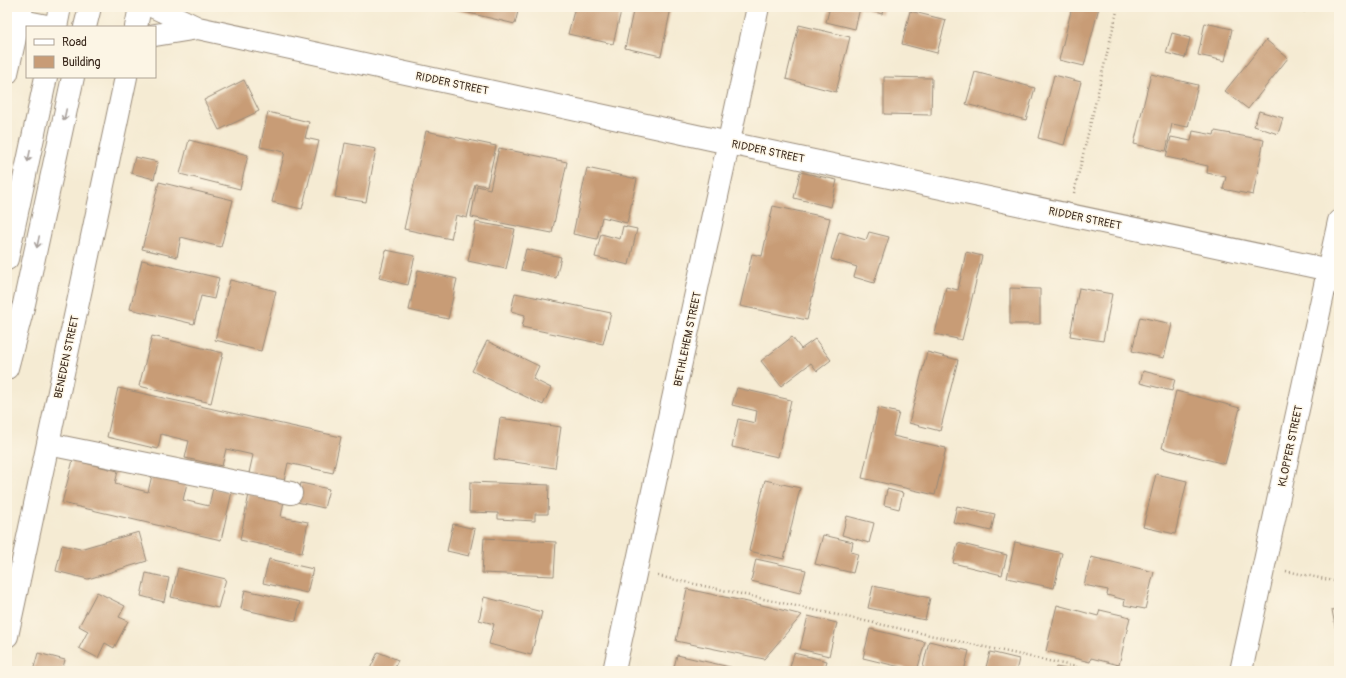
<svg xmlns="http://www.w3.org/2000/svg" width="1346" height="678" viewBox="0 0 1346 678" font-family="Pangolin,sans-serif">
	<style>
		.building { fill: #c89c76 }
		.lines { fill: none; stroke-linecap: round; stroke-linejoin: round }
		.minor-casing { stroke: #988a78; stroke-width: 24 }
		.major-casing { stroke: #988a78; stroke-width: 24 }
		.path { stroke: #988a78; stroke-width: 2.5; stroke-dasharray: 1 3; stroke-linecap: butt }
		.minor { stroke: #fff; stroke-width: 22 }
		.major { stroke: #fff; stroke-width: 22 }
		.oneway { stroke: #a79f9a }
		.labels { text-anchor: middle; stroke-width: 3; stroke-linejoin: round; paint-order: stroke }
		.street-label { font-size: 11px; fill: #3b2a1e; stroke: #fcf5e5 }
	</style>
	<rect width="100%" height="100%" fill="#fcf5e5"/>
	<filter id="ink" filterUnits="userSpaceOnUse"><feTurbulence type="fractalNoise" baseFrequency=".025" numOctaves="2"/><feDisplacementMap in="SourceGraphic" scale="8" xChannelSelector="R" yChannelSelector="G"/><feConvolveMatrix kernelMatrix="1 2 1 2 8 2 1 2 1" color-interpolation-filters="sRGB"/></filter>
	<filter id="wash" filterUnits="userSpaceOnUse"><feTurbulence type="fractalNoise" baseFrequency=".012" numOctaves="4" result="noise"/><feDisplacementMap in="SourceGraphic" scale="16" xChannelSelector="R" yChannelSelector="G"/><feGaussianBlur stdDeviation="0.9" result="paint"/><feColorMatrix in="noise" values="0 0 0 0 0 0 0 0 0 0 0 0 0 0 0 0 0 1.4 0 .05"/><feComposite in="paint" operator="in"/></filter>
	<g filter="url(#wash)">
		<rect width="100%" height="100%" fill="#f5ebd3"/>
		<g id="blocks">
			<path class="building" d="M449,7H519L515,24L448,8Z
				M575,7H622L613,44L568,34Z
				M634,7L671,8L661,56L625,48Z
				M830,7H884L882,14L860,8L855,29L826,22Z
				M1072,7H1099L1084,66L1059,60Z
				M1284,7H1306L1305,12Z
				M910,11L946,20L937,53L902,44Z
				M1205,23L1232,29L1225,61L1198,55Z
				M799,25L850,37L836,92L786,79Z
				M1172,33L1190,38L1185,58L1166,53Z
				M1266,40L1288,58L1248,109L1225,91Z
				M975,72L1035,88L1026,120L966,104Z
				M1151,74L1198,85L1188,127L1172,124L1166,151L1134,144Z
				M1054,75L1081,82L1064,145L1038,138Z
				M884,77L932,78L931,115L884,114Z
				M244,80L259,111L219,130L204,100Z
				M1259,111L1283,118L1278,134L1254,126Z
				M268,112L309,122L305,138L319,141L302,209L272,202L285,152L260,147Z
				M426,131L496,146L487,186L475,184L467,218L456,215L451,239L404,229Z
				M1193,131L1214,135L1215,131L1264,140L1253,195L1223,189L1226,177L1207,173L1208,166L1166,157L1171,137L1191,141Z
				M189,140L248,155L240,189L180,174Z
				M345,143L376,149L366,202L335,197Z
				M499,148L567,162L552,233L471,217L477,186L490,189Z
				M135,157L158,162L154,179L131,173Z
				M587,168L637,179L627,223L602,217L597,239L573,234Z
				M800,172L837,180L831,207L794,198Z
				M159,182L233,200L221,247L181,237L177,257L142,249Z
				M773,206L830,218L807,320L740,306L752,254L762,256Z
				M476,222L515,229L506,269L468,261Z
				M623,226L637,229L629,265L595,257L601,234L620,239Z
				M839,232L866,240L869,232L889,237L874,283L854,277L857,267L831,259Z
				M526,249L561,257L556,278L521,270Z
				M386,250L415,256L408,285L379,278Z
				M966,252L982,256L962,340L935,334L946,287L958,290Z
				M142,260L219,278L214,299L201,296L194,324L130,309Z
				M418,270L457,279L448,319L409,310Z
				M230,280L276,291L261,351L215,340Z
				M1010,288L1040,289V324H1010Z
				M1079,288L1112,294L1103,341L1070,336Z
				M515,293L611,313L603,344L522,327L525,315L511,311Z
				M1140,317L1172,324L1164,358L1132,351Z
				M152,336L223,353L211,403L139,386Z
				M792,337L801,349L815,339L831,360L817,371L811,363L781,386L761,361Z
				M487,341L539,366L533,379L551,388L543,405L472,371Z
				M927,352L958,360L940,431L909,423Z
				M1143,371L1175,379L1172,391L1140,383Z
				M118,388L341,437L333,473L288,463L284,481L249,473L253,455L226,449L222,466L185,458L189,441L161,434L158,449L107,437Z
				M737,388L791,400L778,457L732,447L738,419L755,423L757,411L732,405Z
				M1176,391L1240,408L1225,464L1162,448Z
				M878,408L899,413L893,436L946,448L935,495L862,478Z
				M500,418L561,427L555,468L494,459Z
				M73,460L118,471L115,484L148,492L152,475L187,483L183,500L209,506L213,488L232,492L221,540L62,503Z
				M1156,474L1187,481L1175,534L1143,527Z
				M765,480L800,488L784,559L749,551Z
				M470,482L549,485L548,514H535V521L498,519V513L469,512Z
				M301,483L329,489L324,508L297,502Z
				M887,489L903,493L899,509L884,505Z
				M249,494L284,501L281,517L308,522L302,553L240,540Z
				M957,506L995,514L991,531L953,522Z
				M847,516L874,523L869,543L842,535Z
				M453,524L475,529L469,556L447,551Z
				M139,532L147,561L88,579L56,571L62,545L80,549Z
				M823,535L853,542L851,552L858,554L853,573L815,564Z
				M484,538L556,542L554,576L482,573Z
				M1015,542L1062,553L1054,588L1007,578Z
				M958,543L1007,555L1002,575L953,563Z
				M1091,557L1154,572L1145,609L1124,605L1125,600L1107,595L1108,590L1084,585Z
				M269,559L313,569L307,593L263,583Z
				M756,559L806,570L800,593L751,581Z
				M178,568L226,579L218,608L171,597Z
				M146,573L169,578L164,602L141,596Z
				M873,586L930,598L925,620L868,608Z
				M687,589L762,605L802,615L764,659L676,641Z
				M245,590L300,602L296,621L241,609Z
				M97,592L125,606L119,617L128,621L114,648L105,643L98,658L79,648L88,631L79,626Z
				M484,597L542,612L531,655L489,644L494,624L479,620Z
				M1057,605L1098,616L1100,610L1130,617L1119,665L1091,658L1090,662L1046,651Z
				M1339,609V641H1338L1332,610Z
				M808,616L837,623L829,656L800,649Z
				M870,629L925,642L917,671L863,658Z
				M929,641L969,651L964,671H922Z
				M378,652L398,660L393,671H369Z
				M990,652L1019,659L1016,671H985Z
				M38,653L65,660L62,671H33Z
				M794,653L827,661L824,671H789Z
				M677,655L743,670V671H673Z
				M1056,667L1072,670V671H1055Z"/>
		</g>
	</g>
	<g filter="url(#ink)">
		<use href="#blocks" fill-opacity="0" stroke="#988a78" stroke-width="1"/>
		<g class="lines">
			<g class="minor-casing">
				<path id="minor" d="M154,7L198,28L729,143L1339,272
					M7,18L52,27
					M56,27L60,7
					M136,27L140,7
					M155,35L198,28
					M7,73L22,7
					M7,259L46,77
					M48,444L291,493
					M7,636L126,77
					M614,671L758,7
					M1241,671L1339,221"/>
			</g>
			<g class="major-casing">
				<path id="major" d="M85,27L90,7
					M7,368L24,304L73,77"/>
			</g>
			<path class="path" d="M1074,193L1118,7
				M1286,571L1339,582
				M658,576L1095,671"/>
			<use href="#minor" class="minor"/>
			<use href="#major" class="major"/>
		</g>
		<defs><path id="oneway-shaft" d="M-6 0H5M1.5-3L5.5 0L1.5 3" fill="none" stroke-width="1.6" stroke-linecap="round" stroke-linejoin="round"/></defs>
		<g class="oneway">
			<use href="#oneway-shaft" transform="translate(65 115) rotate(102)"/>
			<use href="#oneway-shaft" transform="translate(29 156) rotate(102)"/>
			<use href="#oneway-shaft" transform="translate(38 242) rotate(102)"/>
		</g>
	</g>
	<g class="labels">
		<g class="street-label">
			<text transform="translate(452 83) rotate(12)" y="4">RIDDER STREET</text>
			<text transform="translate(768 151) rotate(12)" y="4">RIDDER STREET</text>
			<text transform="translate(1085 218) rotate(12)" y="4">RIDDER STREET</text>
			<text transform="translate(687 339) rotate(-78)" y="4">BETHLEHEM STREET</text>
			<text transform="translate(66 357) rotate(-78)" y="4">BENEDEN STREET</text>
			<text transform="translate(1290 446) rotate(-78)" y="4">KLOPPER STREET</text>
		</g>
	</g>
	<rect width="1346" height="678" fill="none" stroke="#fcf5e5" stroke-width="24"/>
	<rect x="26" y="26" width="130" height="52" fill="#fcf5e5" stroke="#afa495"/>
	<rect x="34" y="39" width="20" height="6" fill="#ffffff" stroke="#afa495"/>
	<text x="62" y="46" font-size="12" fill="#3b2a1e">Road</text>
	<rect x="34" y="56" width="20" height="12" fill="#c89c76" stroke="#afa495"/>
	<text x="62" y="66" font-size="12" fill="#3b2a1e">Building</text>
</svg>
